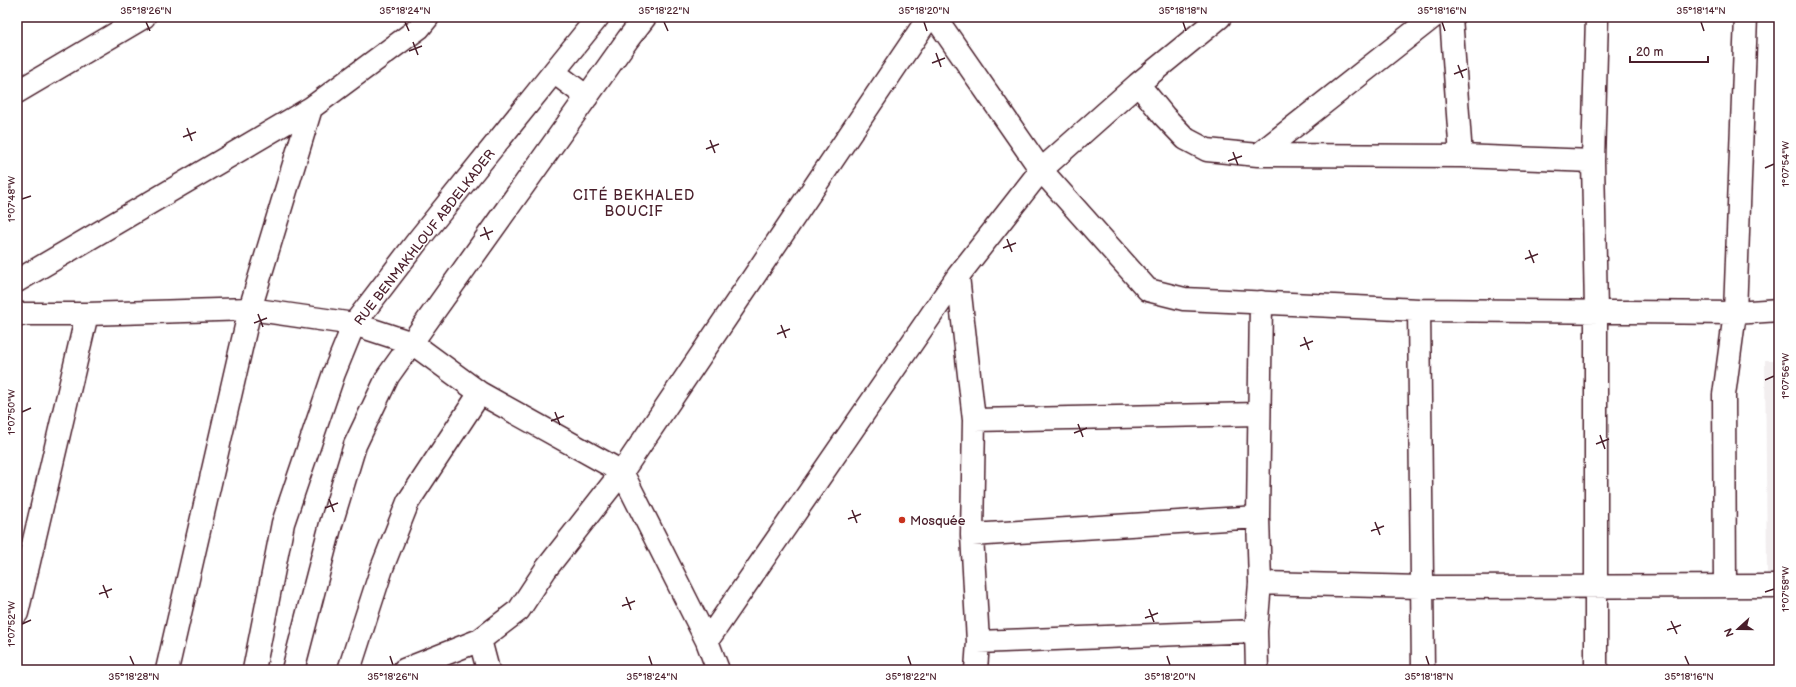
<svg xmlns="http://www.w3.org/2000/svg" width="1796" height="687" viewBox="0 0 1796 687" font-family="'Balsamiq Sans',sans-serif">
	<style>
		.built { fill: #f2eeef }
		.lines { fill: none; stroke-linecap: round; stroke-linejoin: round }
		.minor-casing { stroke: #4a1f2b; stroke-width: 25 }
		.tertiary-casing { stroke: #4a1f2b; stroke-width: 25 }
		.minor { stroke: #fff; stroke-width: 22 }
		.tertiary { stroke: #fff; stroke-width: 22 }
		.ticks { fill: none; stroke: #4a1f2b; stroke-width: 1.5 }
		.poi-dot { fill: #c8321e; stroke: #fff; stroke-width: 1.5 }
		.labels { text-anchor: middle; stroke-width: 3; stroke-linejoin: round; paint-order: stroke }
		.street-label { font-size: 13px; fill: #4a1f2b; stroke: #fff }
		.poi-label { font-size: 13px; fill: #4a1f2b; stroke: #fff; text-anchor: start }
		.neighbourhood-label { font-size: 14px; letter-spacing: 1px; fill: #4a1f2b; stroke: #fff }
		.neatline { fill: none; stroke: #4a1f2b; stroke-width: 1.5 }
		.ticks-label { font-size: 10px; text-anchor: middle; fill: #4a1f2b }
	</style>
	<rect width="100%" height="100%" fill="#fff"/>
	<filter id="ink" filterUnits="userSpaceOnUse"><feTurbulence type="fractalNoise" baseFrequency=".025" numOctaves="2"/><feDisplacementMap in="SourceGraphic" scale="8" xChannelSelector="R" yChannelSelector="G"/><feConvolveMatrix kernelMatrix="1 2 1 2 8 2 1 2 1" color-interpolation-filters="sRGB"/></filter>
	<g filter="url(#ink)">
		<path class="built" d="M1765,360H1779V578H1767Z"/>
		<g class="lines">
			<g class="minor-casing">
				<path id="minor" d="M935,17L1041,170L1148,290L1184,299L1419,310L1735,313L1779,310
					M1451,17L1461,156
					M1138,84L1164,116L1186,139L1207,150L1258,155L1461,156L1593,161
					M17,92L144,17
					M1258,155L1433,17
					M958,276L974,420L972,535L978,642L976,670
					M17,281L311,108L419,28L428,17
					M1419,310L1423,670
					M17,314H87L250,309L354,324L412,343L480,393L622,472L929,17
					M974,420L1258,414
					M972,535L1258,517
					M1260,583L1421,587L1779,586
					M1725,586L1724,395L1735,313L1746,17
					M17,613L87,314
					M707,641L958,276L1041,170L1138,84L1220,17
					M978,642L1256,631
					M167,670L250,309L311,108
					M349,670L382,568L408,502L480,393
					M404,670L480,640
					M488,670L480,640L519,610L546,569L622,472L707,641L718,670
					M1257,670L1256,631L1260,583L1258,517L1261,302
					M1596,670V311L1593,161L1597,17"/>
			</g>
			<g class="tertiary-casing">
				<path id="tertiary" d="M555,73L587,97
					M254,670L283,523L334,373L354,324L419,239L598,17
					M293,670L331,524L355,445L388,376L628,39L645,17"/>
			</g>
			<use href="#minor" class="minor"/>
			<use href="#tertiary" class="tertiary"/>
		</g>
	</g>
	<path class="ticks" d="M146,22L150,31M405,22L409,31M664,22L668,31M924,22L927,31M1183,22L1186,31M1442,22L1445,31M1701,22L1704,31M413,42L418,55M409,51L422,46M936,53L941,67M932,63L945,58M1458,65L1463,78M1454,74L1467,69M187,128L192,141M183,137L196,132M710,140L715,153M706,149L719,144M1233,152L1238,165M1228,161L1242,156M1765,168L1774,164M22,199L31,196M484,227L489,240M480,236L493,231M1007,239L1012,252M1003,248L1016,243M1529,250L1534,263M1525,259L1538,254M258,314L263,327M254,323L267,318M781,325L786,338M777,334L790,329M1304,337L1309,350M1300,346L1313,341M1765,380L1774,376M22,412L31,408M555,412L560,425M551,421L564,416M1078,424L1083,437M1074,433L1087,428M1600,435L1605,449M1596,444L1609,439M329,499L334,512M325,508L338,503M852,510L857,523M848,519L861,514M1375,522L1380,535M1371,531L1384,526M103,585L108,598M1765,592L1774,589M99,594L112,589M626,597L631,610M622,606L635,601M1149,609L1154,622M1145,618L1158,613M1671,621L1677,634M22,624L31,620M1667,630L1681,625M130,656L134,665M390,656L393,665M649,656L652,665M908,656L911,665M1167,656L1170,665M1426,656L1429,665M1685,656L1689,665"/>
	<circle class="poi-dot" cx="902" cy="520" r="4"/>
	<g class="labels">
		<g class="street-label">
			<text transform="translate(424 237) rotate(-52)" y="5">RUE BENMAKHLOUF ABDELKADER</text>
		</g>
		<g class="poi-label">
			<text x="910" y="525">Mosquée</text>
		</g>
		<g class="neighbourhood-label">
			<text x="634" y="200">CITÉ BEKHALED<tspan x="634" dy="16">BOUCIF</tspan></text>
		</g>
	</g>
	<rect width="1796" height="687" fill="none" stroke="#fff" stroke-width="44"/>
	<g transform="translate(1738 629) rotate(249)" stroke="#ffffff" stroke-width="3" paint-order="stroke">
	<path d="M0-3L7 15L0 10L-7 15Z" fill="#4a1f2b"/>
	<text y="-6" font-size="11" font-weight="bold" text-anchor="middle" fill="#4a1f2b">N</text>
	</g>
	<path d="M1630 56v6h78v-6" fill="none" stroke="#4a1f2b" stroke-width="2"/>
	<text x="1636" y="56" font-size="12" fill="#4a1f2b" stroke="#ffffff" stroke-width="3" paint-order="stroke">20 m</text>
	<rect x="22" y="22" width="1752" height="643" class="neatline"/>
	<g class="ticks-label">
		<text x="146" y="14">35°18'26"N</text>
		<text x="405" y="14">35°18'24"N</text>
		<text x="664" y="14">35°18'22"N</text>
		<text x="924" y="14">35°18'20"N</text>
		<text x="1183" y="14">35°18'18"N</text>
		<text x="1442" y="14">35°18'16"N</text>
		<text x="1701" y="14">35°18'14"N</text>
		<text transform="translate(1785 164) rotate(-90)" y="4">1°07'54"W</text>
		<text transform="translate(11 199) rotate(-90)" y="4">1°07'48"W</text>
		<text transform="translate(1785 376) rotate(-90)" y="4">1°07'56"W</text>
		<text transform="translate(11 412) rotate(-90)" y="4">1°07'50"W</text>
		<text transform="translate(1785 589) rotate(-90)" y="4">1°07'58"W</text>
		<text transform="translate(11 624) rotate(-90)" y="4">1°07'52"W</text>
		<text x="134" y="680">35°18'28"N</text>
		<text x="393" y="680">35°18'26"N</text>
		<text x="652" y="680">35°18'24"N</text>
		<text x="911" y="680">35°18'22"N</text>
		<text x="1170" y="680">35°18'20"N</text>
		<text x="1429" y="680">35°18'18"N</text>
		<text x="1689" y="680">35°18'16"N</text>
	</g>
</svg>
